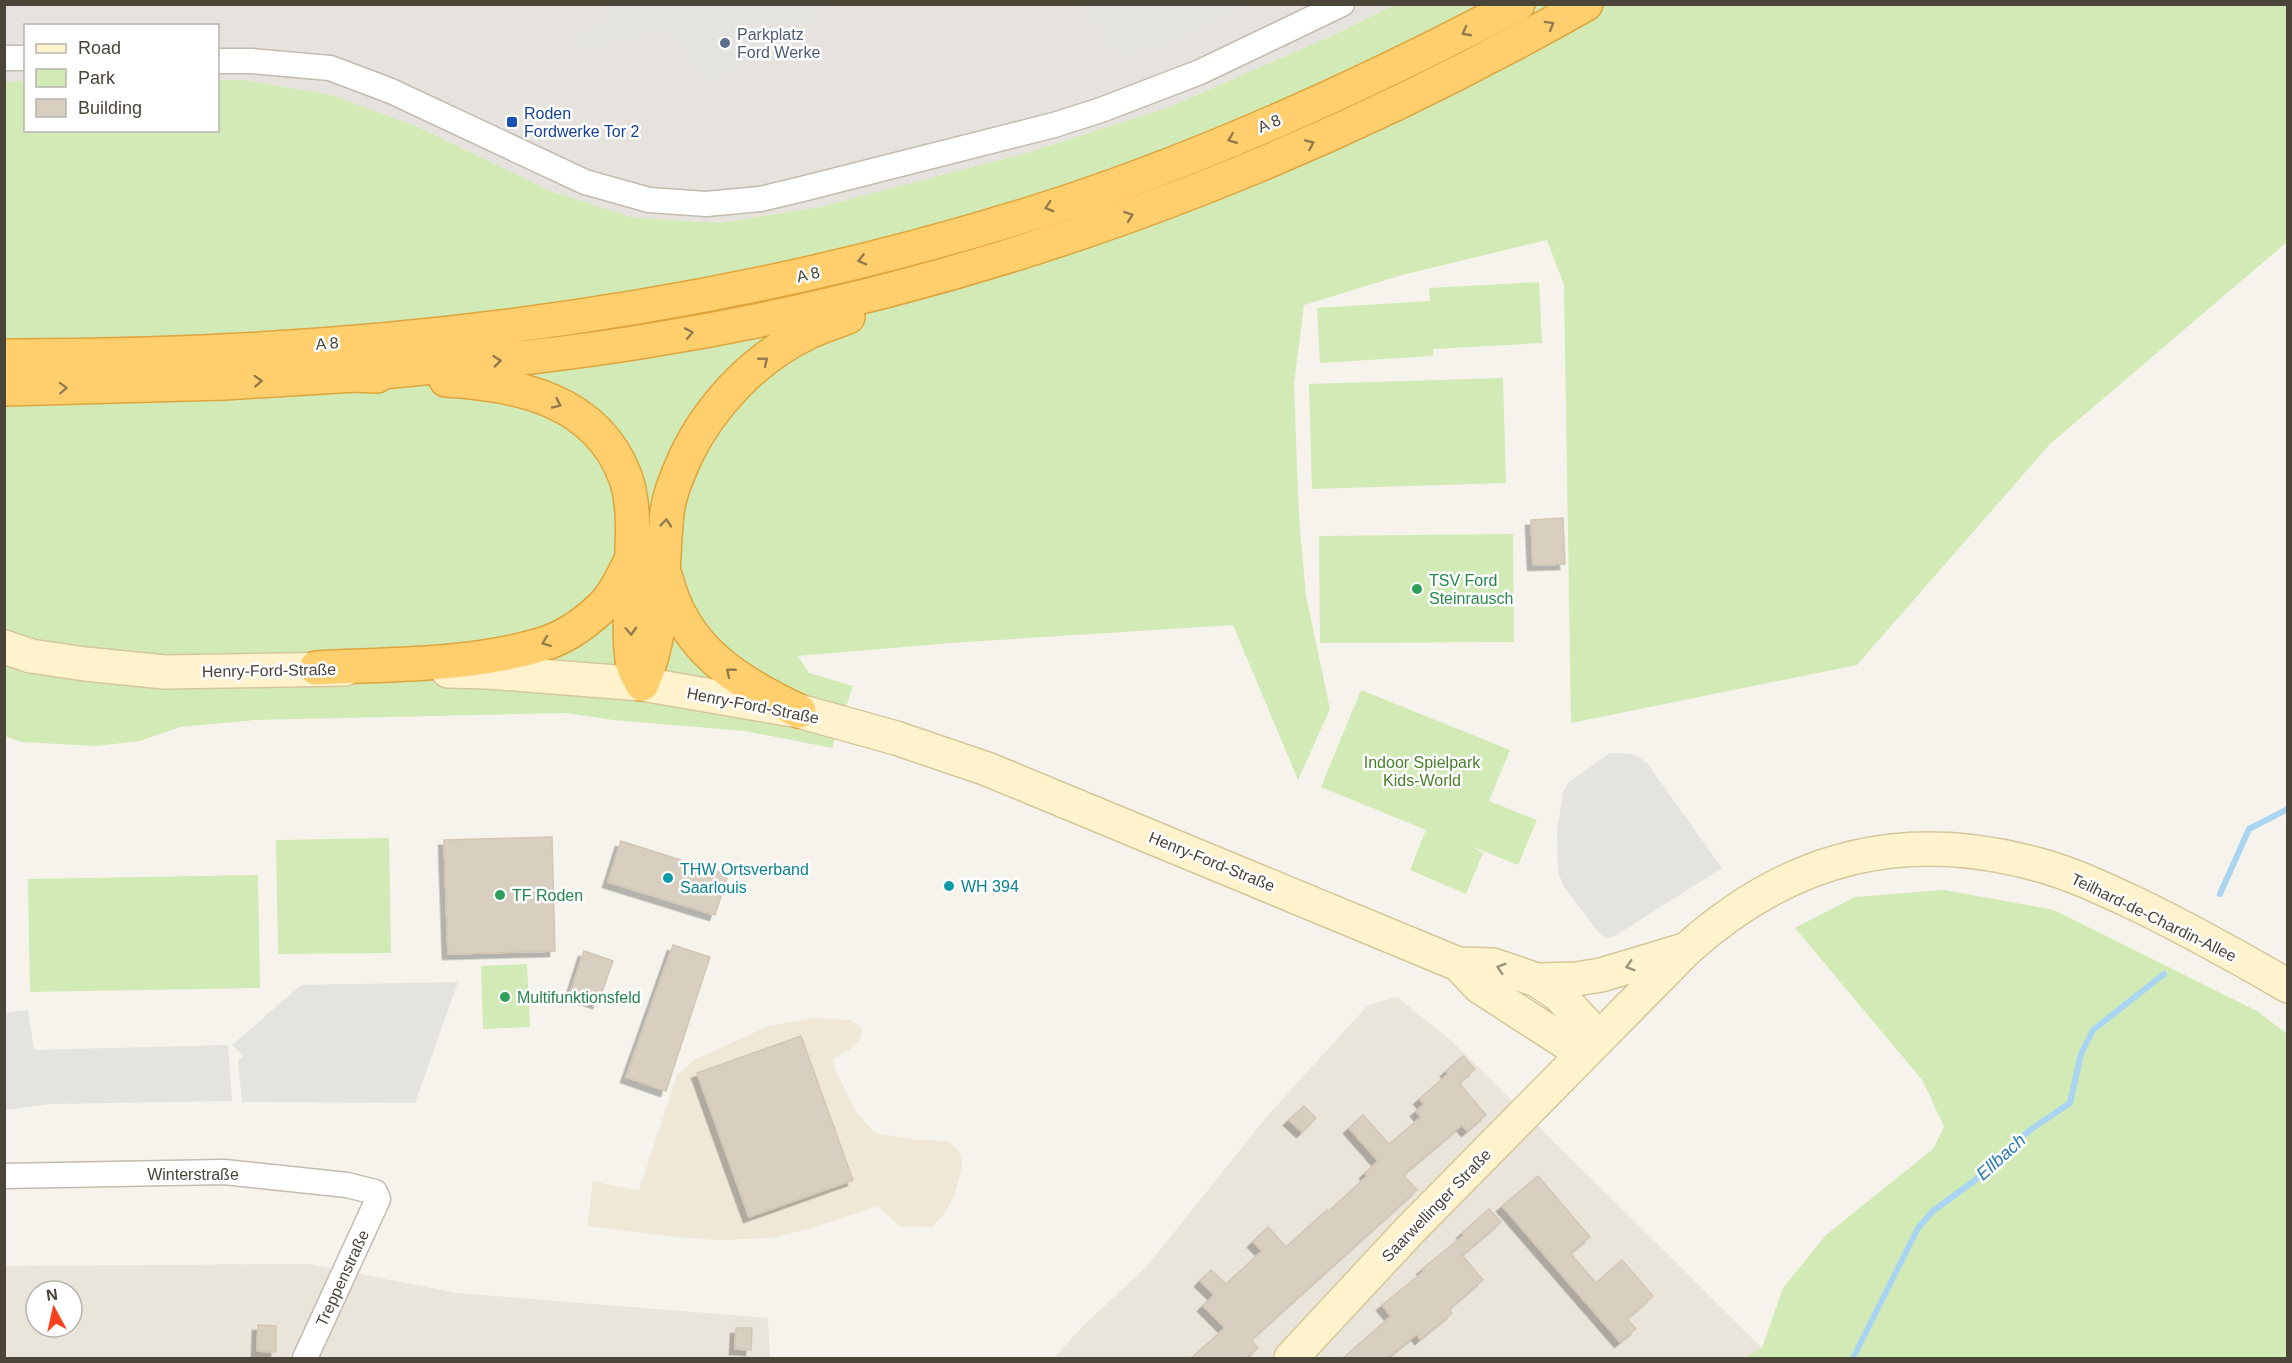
<svg xmlns="http://www.w3.org/2000/svg" width="2292" height="1363" viewBox="0 0 2292 1363" font-family="Arial,sans-serif">
	<style>
		.residential { fill: #eae5da; fill-rule: evenodd }
		.industrial { fill: #e6e2dd }
		.education { fill: #efe8d6 }
		.green { fill: #d2eab5 }
		.parking { fill: #e5e3e0 }
		.lines { fill: none; stroke-linecap: round; stroke-linejoin: round }
		.stream { stroke: #a9d4f2; stroke-width: 6 }
		.building { fill: #d8cfc1; stroke: #d3c7b4; stroke-width: 1.5; filter: url(#shadow) }
		.street-casing { stroke: #c2bbae; stroke-width: 27 }
		.secondary-casing { stroke: #d6c79b; stroke-width: 36 }
		.highway-casing { stroke: #e0a43c; stroke-width: 36 }
		.street { stroke: #fff; stroke-width: 24 }
		.secondary { stroke: #fff3cd; stroke-width: 33 }
		.highway { stroke: #ffcf6e; stroke-width: 33 }
		.oneway { stroke: #937c4e }
		.oneway2 { stroke: #9c937c }
		.service-dot { fill: #5c6f8a; stroke: #fff; stroke-width: 2 }
		.transit-dot { fill: #1a4fb4; stroke: #fff; stroke-width: 2 }
		.leisure-dot { fill: #2e9e5b; stroke: #fff; stroke-width: 2 }
		.culture-dot { fill: #0f9aa8; stroke: #fff; stroke-width: 2 }
		.labels { text-anchor: middle; stroke-width: 5; stroke-linejoin: round; paint-order: stroke }
		.service-label { font-size: 16px; fill: #4e5e75; stroke: #fff; text-anchor: start }
		.transit-label { font-size: 16px; fill: #164399; stroke: #fff; text-anchor: start }
		.street-label { font-size: 16px; fill: #4b4439; stroke: #fff }
		.leisure-label { font-size: 16px; fill: #27864d; stroke: #fff; text-anchor: start }
		.park-label { font-size: 16px; fill: #4a7f2a; stroke: #fff }
		.culture-label { font-size: 16px; fill: #0d838f; stroke: #fff; text-anchor: start }
		.water-label { font-size: 18px; font-style: italic; fill: #2e7ab2; stroke: #fff }
	</style>
	<defs>
		<filter id="shadow"><feDropShadow dx="-5.5" dy="5.5" stdDeviation="0" flood-color="#0004"/></filter>
	</defs>
	<rect width="100%" height="100%" fill="#f6f3ec"/>
	<path class="residential" d="M1397,997L1453,1042L1762,1348L1744,1358H1054L1082,1327L1146,1267L1269,1114L1368,1005Z
		M309,1264L457,1293L768,1318L770,1358H5L4,1266ZM36,1291H72V1327H36Z"/>
	<path class="industrial" d="M4,5H1394L1338,33L1167,108L1023,154L820,207L721,223L634,218L548,190L418,127L331,95L244,80H218V26H26L25,81L5,82Z"/>
	<path class="education" d="M812,1018L851,1020L863,1029L859,1041L849,1050L833,1059L835,1068L854,1109L875,1133L916,1140L947,1141L957,1149L961,1156L962,1166L955,1194L942,1217L932,1227L899,1226L878,1206L812,1228L770,1238L718,1240L676,1237L587,1226L593,1181L639,1191L677,1075L694,1060L769,1026Z"/>
	<path class="green" d="M1394,5H2287V242L2050,444L1857,665L1571,723L1564,285L1547,240L1402,275L1304,305L1294,384L1299,518L1306,596L1330,709L1298,780L1233,625L951,643L798,656L809,673L853,686L832,748L745,731L613,720L566,713L255,720L180,727L140,741L97,746L21,742L5,736V82L25,81L26,130H218V80H244L331,95L418,127L548,190L634,218L721,223L820,207L1023,154L1167,108L1338,33Z
		M1539,282L1542,343L1433,349V356L1320,363L1317,308L1430,301L1429,288Z
		M1503,378L1506,483L1312,489L1309,384Z
		M1513,534L1514,642L1320,643L1319,536Z
		M1361,690L1510,750L1489,801L1537,820L1518,865L1471,846L1483,853L1466,894L1410,870L1426,830L1321,787Z
		M389,838L391,953L278,954L276,840Z
		M258,875L260,988L30,992L28,879Z
		M1944,890L2054,910L2257,1011L2287,1034V1358H1744L1762,1348L1783,1288L1826,1235L1933,1149L1944,1127L1923,1081L1795,928L1855,897Z
		M527,964L530,1027L483,1029L481,966Z"/>
	<path class="parking" d="M607,5V4L834,5L705,84L670,29L554,55L601,24Z
		M1083,5H1248L1152,49L1115,56Z
		M1614,753L1631,754L1639,757L1647,763L1722,868L1613,937L1606,938L1599,933L1564,887L1558,872L1557,831L1563,792L1568,783L1608,754Z
		M458,982L415,1103L242,1102L238,1060L244,1056L232,1045L301,985Z
		M28,1010L34,1050L228,1045L232,1101L50,1104L5,1110V1013Z"/>
	<g class="lines">
		<path class="stream" d="M2220,894L2249,829L2288,809
			M1853,1358L1918,1228L1933,1211L1974,1181L2030,1130L2070,1103L2081,1054L2093,1030L2164,974"/>
	</g>
	<path class="building" d="M1563,518L1565,564L1533,565L1531,520Z
		M552,837L555,951L448,954L444,840Z
		M621,841L728,875L715,915L608,882Z
		M673,945L710,957L666,1091L626,1077Z
		M584,951L613,961L598,1003L570,994Z
		M801,1036L853,1180L749,1217L697,1073Z
		M1463,1056L1475,1069L1459,1083L1486,1115L1467,1131L1462,1125L1403,1175L1417,1190L1251,1340L1258,1348L1245,1359H1190L1225,1328L1203,1306L1214,1295L1200,1281L1211,1270L1226,1284L1262,1251L1253,1242L1268,1227L1286,1247L1327,1210L1328,1212L1367,1176L1365,1173L1378,1161L1349,1128L1363,1115L1389,1144L1421,1117L1416,1111L1424,1104L1419,1099L1448,1074L1446,1071Z
		M1304,1106L1316,1118L1302,1132L1289,1120Z
		M1538,1176L1590,1237L1570,1253L1596,1283L1622,1260L1653,1296L1627,1319L1636,1329L1620,1342L1502,1206Z
		M1489,1209L1501,1222L1462,1255L1483,1280L1449,1309L1452,1313L1420,1339L1417,1334L1386,1359H1342L1391,1316L1382,1305L1424,1271L1422,1269L1464,1235L1462,1233Z
		M258,1325L276,1326V1352L257,1351Z
		M736,1328H752L751,1350L735,1349Z"/>
	<g class="lines">
		<g class="street-casing">
			<path id="street" d="M4,58H26
				M218,61H252L330,68L391,91L585,182L649,200L706,204L760,199L802,189L1054,125L1101,110L1200,72L1342,4
				M4,1176L224,1172L347,1185L375,1192L378,1199L373,1210L305,1358"/>
		</g>
		<g class="secondary-casing">
			<path id="secondary" d="M4,647L31,656L85,664L165,672L345,669
				M448,671L488,672L642,684L799,711L896,738L987,769L1458,964L1493,965L1537,980L1559,995L1598,1037
				M1458,964L1480,987L1582,1053
				M1537,980L1576,979L1601,975L1681,951
				M1291,1358L1409,1231L1686,950C1791,855 1907,827 2043,866C2075,875 2106,890 2136,904C2188,929 2238,957 2288,986"/>
		</g>
		<g class="highway-casing">
			<path id="highway" d="M4,356C364,357 729,314 1070,201C1225,149 1374,80 1518,4
				M355,375C452,365 549,357 646,341C977,288 1295,170 1586,4
				M446,380C518,384 596,400 625,476C637,508 631,551 631,585C631,606 628,650 634,668C636,673 640,679 642,684
				M4,389L224,383L355,375L377,376
				M666,578C684,650 737,681 799,711
				M316,668C391,664 471,666 543,644C564,638 585,623 601,608C614,595 622,578 630,562
				M642,684C666,631 661,569 667,513C669,494 678,474 686,456C711,404 756,357 809,332C822,326 835,322 848,317"/>
		</g>
		<use href="#street" class="street"/>
		<use href="#secondary" class="secondary"/>
		<use href="#highway" class="highway"/>
	</g>
	<defs><path id="oneway-chevron" d="M-2-3.5L2.5 0L-2 3.5" fill="none" stroke-width="1.6" stroke-linecap="round" stroke-linejoin="round" transform="scale(1.5)"/></defs>
	<g class="oneway">
		<use href="#oneway-chevron" transform="translate(1550 25) rotate(-29)"/>
		<use href="#oneway-chevron" transform="translate(1466 32) rotate(152)"/>
		<use href="#oneway-chevron" transform="translate(1232 139) rotate(158)"/>
		<use href="#oneway-chevron" transform="translate(1310 144) rotate(-23)"/>
		<use href="#oneway-chevron" transform="translate(1049 207) rotate(163)"/>
		<use href="#oneway-chevron" transform="translate(1129 216) rotate(-20)"/>
		<use href="#oneway-chevron" transform="translate(862 260) rotate(166)"/>
		<use href="#oneway-chevron" transform="translate(689 333) rotate(-11)"/>
		<use href="#oneway-chevron" transform="translate(497 361) rotate(-6)"/>
		<use href="#oneway-chevron" transform="translate(764 361) rotate(-39)"/>
		<use href="#oneway-chevron" transform="translate(258 381) rotate(-3)"/>
		<use href="#oneway-chevron" transform="translate(63 388) rotate(-2)"/>
		<use href="#oneway-chevron" transform="translate(557 404) rotate(25)"/>
		<use href="#oneway-chevron" transform="translate(666 523) rotate(-85)"/>
		<use href="#oneway-chevron" transform="translate(631 631) rotate(87)"/>
		<use href="#oneway-chevron" transform="translate(546 642) rotate(159)"/>
		<use href="#oneway-chevron" transform="translate(730 672) rotate(-141)"/>
	</g>
	<g class="oneway2">
		<use href="#oneway-chevron" transform="translate(1630 966) rotate(164)"/>
		<use href="#oneway-chevron" transform="translate(1501 968) rotate(-162)"/>
	</g>
	<circle class="service-dot" cx="725" cy="43" r="6"/>
	<rect class="transit-dot" x="506" y="116" width="12" height="12" rx="3"/>
	<g class="leisure-dot">
		<circle cx="1417" cy="589" r="6"/>
		<circle cx="500" cy="895" r="6"/>
		<circle cx="505" cy="997" r="6"/>
	</g>
	<g class="culture-dot">
		<circle cx="668" cy="878" r="6"/>
		<circle cx="949" cy="886" r="6"/>
	</g>
	<g class="labels">
		<g class="service-label">
			<text x="737" y="40">Parkplatz<tspan x="737" dy="18">Ford Werke</tspan></text>
		</g>
		<g class="transit-label">
			<text x="524" y="119">Roden<tspan x="524" dy="18">Fordwerke Tor 2</tspan></text>
		</g>
		<g class="street-label">
			<text transform="translate(1269 123) rotate(-22)" y="6">A 8</text>
			<text transform="translate(808 274) rotate(-13)" y="6">A 8</text>
			<text transform="translate(327 343) rotate(-4)" y="6">A 8</text>
			<text transform="translate(269 670) rotate(-1)" y="6">Henry-Ford-Straße</text>
			<text transform="translate(753 705) rotate(11)" y="6">Henry-Ford-Straße</text>
			<text transform="translate(1212 861) rotate(22)" y="6">Henry-Ford-Straße</text>
			<text transform="translate(2154 917) rotate(26)" y="6">Teilhard-de-Chardin-Allee</text>
			<text x="193" y="1180">Winterstraße</text>
			<text transform="translate(1436 1205) rotate(-46)" y="6">Saarwellinger Straße</text>
			<text transform="translate(342 1278) rotate(-65)" y="6">Treppenstraße</text>
		</g>
		<g class="leisure-label">
			<text x="1429" y="586">TSV Ford<tspan x="1429" dy="18">Steinrausch</tspan></text>
			<text x="512" y="901">TF Roden</text>
			<text x="517" y="1003">Multifunktionsfeld</text>
		</g>
		<g class="park-label">
			<text x="1422" y="768">Indoor Spielpark<tspan x="1422" dy="18">Kids-World</tspan></text>
		</g>
		<g class="culture-label">
			<text x="680" y="875">THW Ortsverband<tspan x="680" dy="18">Saarlouis</tspan></text>
			<text x="961" y="892">WH 394</text>
		</g>
		<g class="water-label">
			<text transform="translate(2001 1157) rotate(-42)" y="6">Ellbach</text>
		</g>
	</g>
	<rect width="2292" height="1363" fill="none" stroke="#4b4439" stroke-width="12"/>
	<rect x="24" y="24" width="195" height="108" fill="#ffffff" stroke="#b7b4b0" stroke-width="1.5"/>
	<rect x="36" y="44" width="30" height="9" fill="#fff3cd" stroke="#b7b4b0" stroke-width="1.5"/>
	<text x="78" y="54" font-size="18" fill="#4b4439">Road</text>
	<rect x="36" y="69" width="30" height="18" fill="#d2eab5" stroke="#b7b4b0" stroke-width="1.5"/>
	<text x="78" y="84" font-size="18" fill="#4b4439">Park</text>
	<rect x="36" y="99" width="30" height="18" fill="#d8cfc1" stroke="#b7b4b0" stroke-width="1.5"/>
	<text x="78" y="114" font-size="18" fill="#4b4439">Building</text>
	<g transform="translate(54 1309) rotate(352)"><circle r="28" fill="#ffffff" stroke="#b7b4b0" stroke-width="1.5"/>
	<path d="M0-4.5L10 22L0 15L-10 22Z" fill="#fc3f1d"/>
	<text y="-9" font-size="16" font-weight="bold" text-anchor="middle" fill="#4b4439">N</text>
	</g>
</svg>
